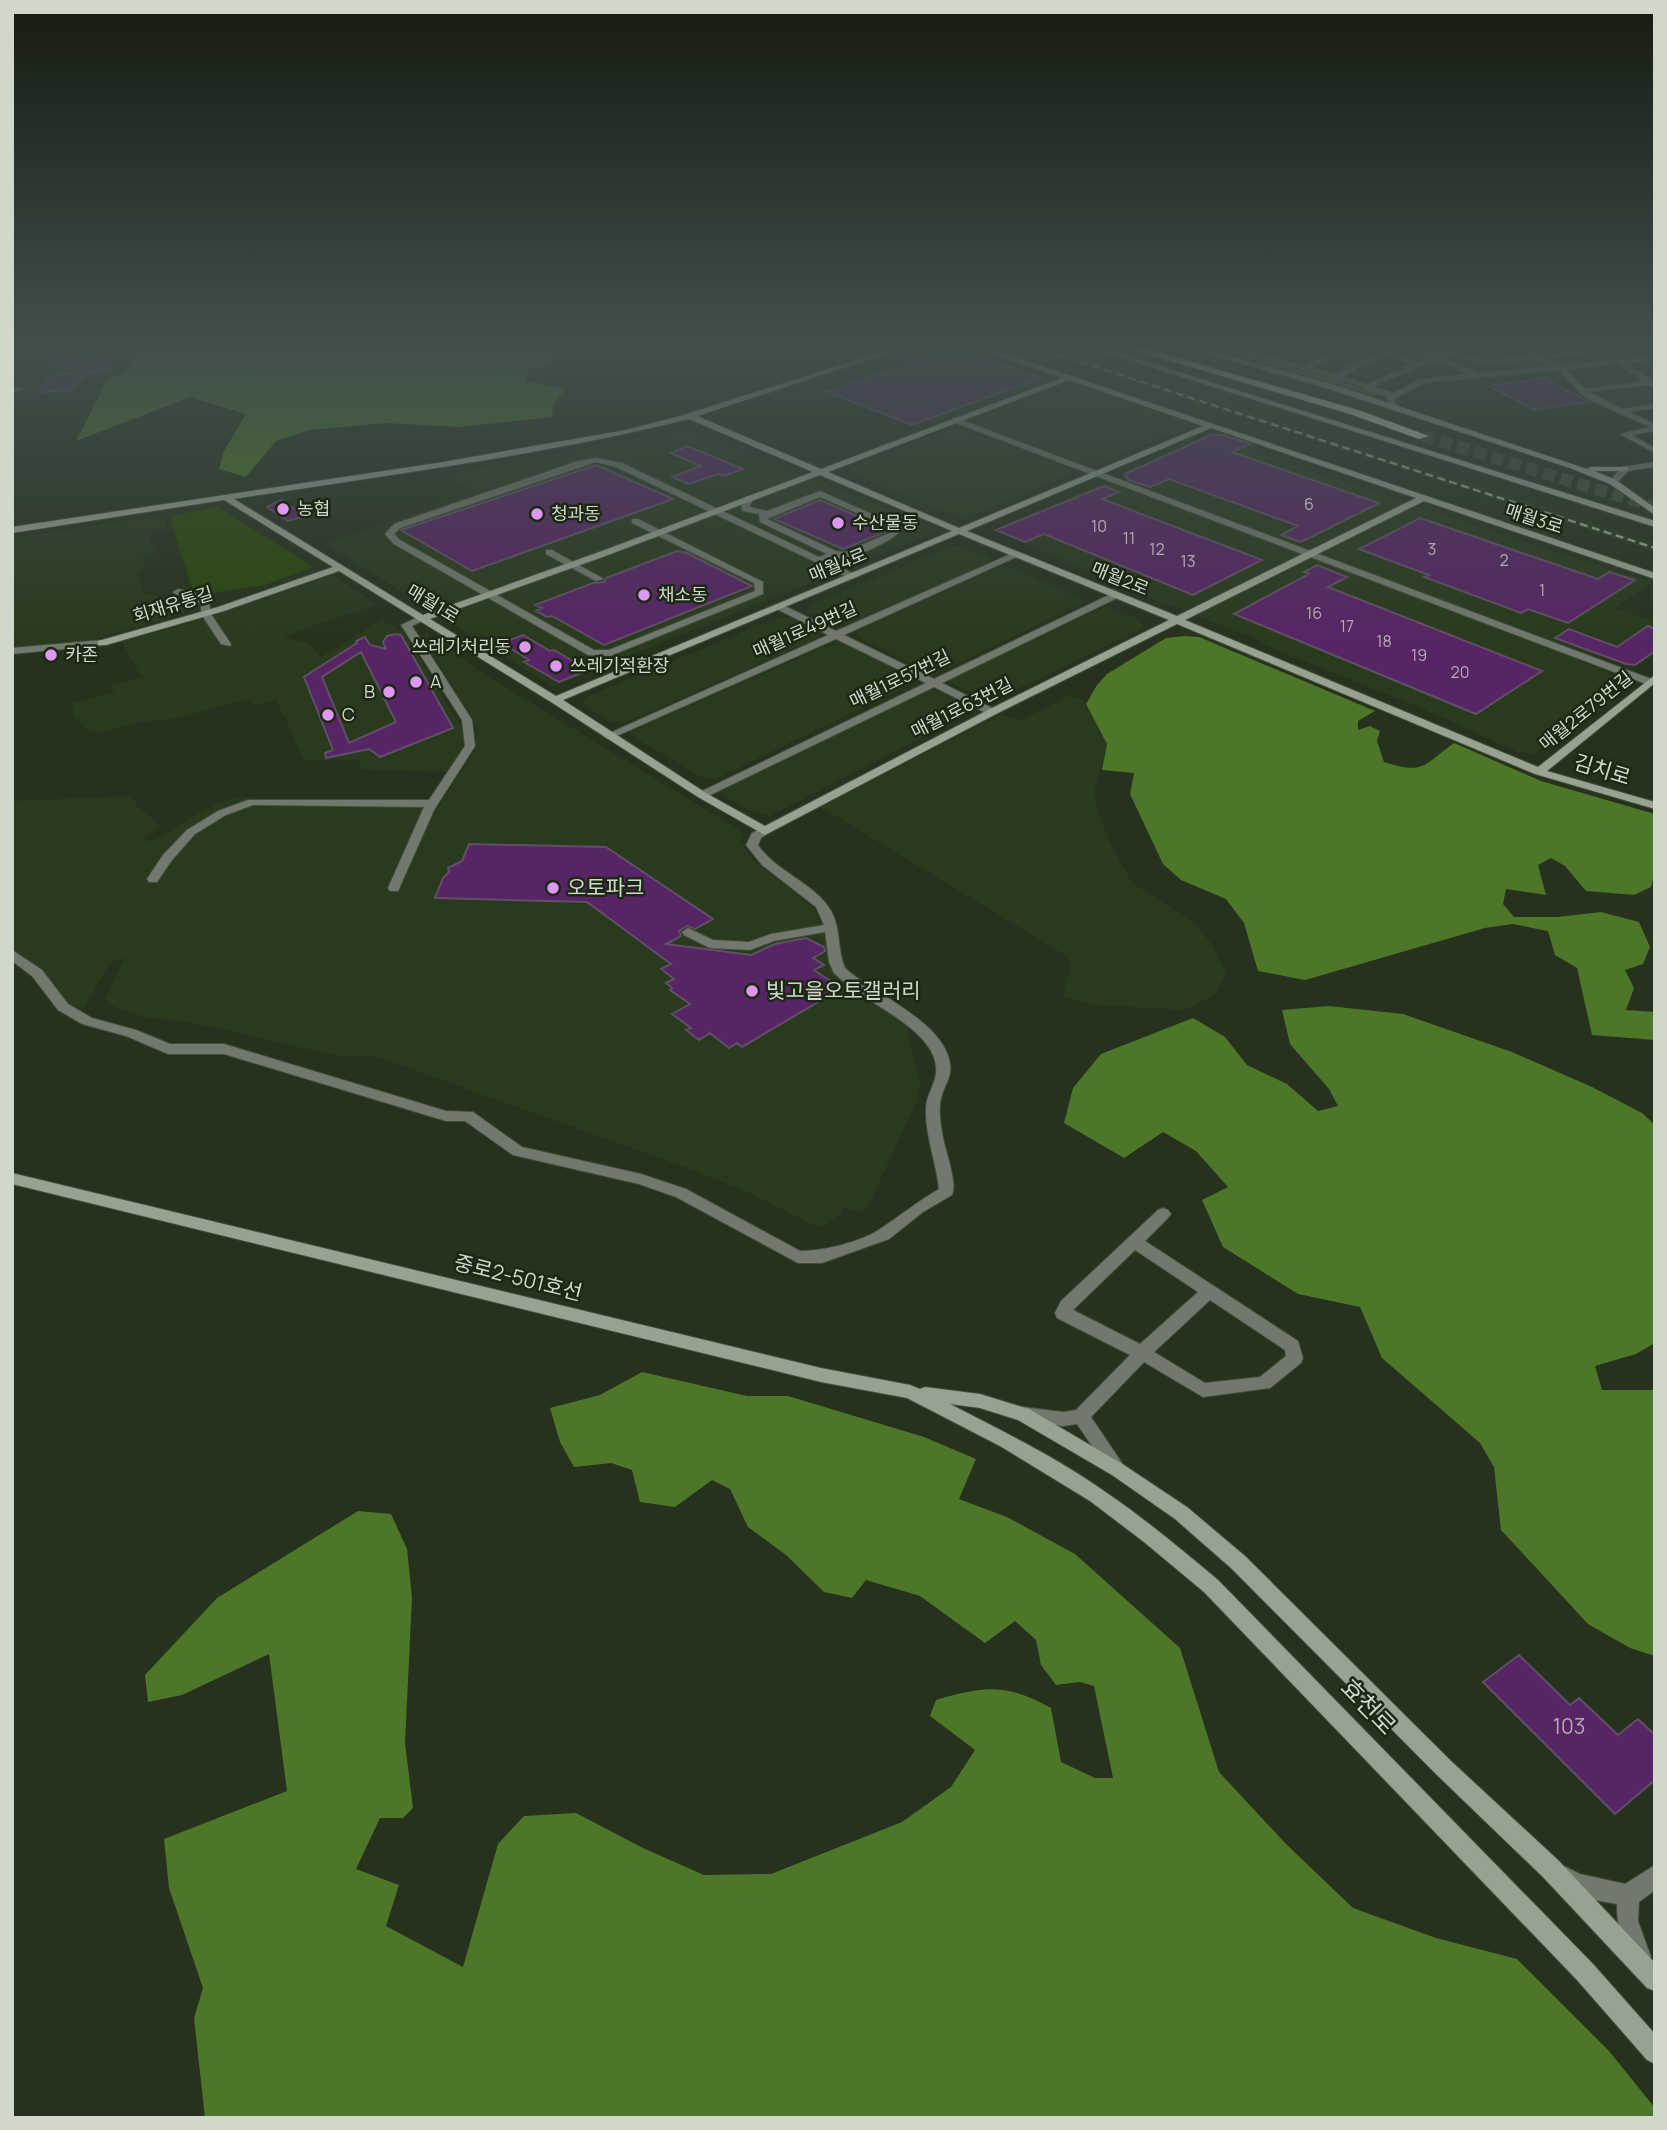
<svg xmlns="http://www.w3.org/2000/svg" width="1667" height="2130" viewBox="0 0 1667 2130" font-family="Manrope,'Noto Sans KR',sans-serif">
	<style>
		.built { fill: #2a3a1e }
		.green { fill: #2a470c }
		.forest { fill: #4d7628 }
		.building { fill: #572565; stroke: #605065; stroke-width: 2; fill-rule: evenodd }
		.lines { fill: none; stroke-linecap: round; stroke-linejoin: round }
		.highway-tunnel { stroke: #404b37; stroke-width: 12; stroke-dasharray: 12 6; stroke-linecap: butt }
		.street-casing { stroke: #414d39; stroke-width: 2 }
		.secondary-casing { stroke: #414d39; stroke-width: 2 }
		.highway-casing { stroke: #414d39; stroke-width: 2 }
		.street { fill: #71786d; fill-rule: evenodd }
		.secondary { fill: #98a291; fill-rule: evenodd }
		.highway { fill: #d0e0c5; fill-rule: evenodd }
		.rail { stroke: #99a392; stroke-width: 2.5; stroke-dasharray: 8 4.5; stroke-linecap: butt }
		.poi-dot { fill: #de98f3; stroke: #1c2813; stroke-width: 2.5 }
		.labels { text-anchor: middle; stroke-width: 5; stroke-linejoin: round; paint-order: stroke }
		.far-number-label { font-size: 16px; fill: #b2abb1 }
		.far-poi-label { font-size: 18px; fill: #d0d8ca; stroke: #1c2813; text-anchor: start }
		.far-street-label { font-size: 18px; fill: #d0d8ca; stroke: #1c2813 }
		.street-label { font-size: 21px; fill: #d0d8ca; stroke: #1c2813 }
		.poi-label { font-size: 21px; fill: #d0d8ca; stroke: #1c2813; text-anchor: start }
		.near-number-label { font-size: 21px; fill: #b2abb1 }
		.near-street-label { font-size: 24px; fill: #d0d8ca; stroke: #1c2813 }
	</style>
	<rect width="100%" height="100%" fill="#26321d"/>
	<path class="built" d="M12,343H133L141,348L124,372L92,380L72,393L12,394V368L31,360L12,359Z
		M1059,350L1655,543V552L1047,354Z
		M1540,358L1553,365L1486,372L1465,366Z
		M1618,366L1639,382L1590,388L1572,370Z
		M1641,385L1655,393V403L1624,407L1592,394Z
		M1072,387H1081L1191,423L1193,426L1095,465H1085L978,425L979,422Z
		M689,429L941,530L553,687L324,543L475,493L445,474Z
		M953,429H964L1072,470V473L969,517L958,516L924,504L848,472L849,468Z
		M1211,434H1224L1258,445L1250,450L1494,532L1652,582L1615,608L1655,622V653L1637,665H1625L1595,654L1582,662L1610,673L1619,685L1604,693L1590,710L1534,754L1518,752L1426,710L1262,644L1252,637L1122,587L998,532L999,527L1095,486L1107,485L1123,478L1121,472Z
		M165,515L167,529L151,532L149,535L155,554L142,558L144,567L137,574L145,593L196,606L191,610L86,642L12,648V538Z
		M952,546H961L990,558V564L850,623H831L807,612L809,606Z
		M1005,565L1081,598L1082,603L934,675L861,639L857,633L859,630Z
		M333,575L377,605L299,630L284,638L309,643L321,657L382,620L404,633L461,727L466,741L462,752L449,772L358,769L362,760H304L276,699L259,705L250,702V699L173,719L140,722L101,733L90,732L73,716V703L114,692L111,685L141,677L122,642L218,615Z
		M1107,606L1141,620L1143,629L992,701H985L949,682L951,678Z
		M779,617L792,618L819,631V638L624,723L610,721L583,704L586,697Z
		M427,633L486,675L744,833L740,842L754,861L814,908L824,934L832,972L862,991L906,1026L920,1082L918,1098L869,1205L861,1213L844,1207L840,1216L819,1228L747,1192L687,1168L375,1056H338L194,1023L146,1017L116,1008L105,1000L125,957L110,963L81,1013L69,1006L43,973L12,948V801L133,796L136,805L161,826L142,839L152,842L193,816L218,803L239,797L255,798L252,803L439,806L475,751L477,730L473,719L427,647L421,635Z
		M836,642H844L912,679L910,685L715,779L703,778L630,735V732Z
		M931,689L974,707L971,712L770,816L748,810L719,792Z
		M1070,696L1083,700L1107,744L1094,791L1097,808L1110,842L1132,883L1195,923L1212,945L1226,974L1216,994L1185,1010L1091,1005L1063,996L1070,967V958L821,807L1001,714L1021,720Z"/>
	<path class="green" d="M218,507L313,567L265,585L199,595V587L192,588L169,516Z"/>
	<path class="forest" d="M133,343H575L539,368L528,369L526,381L565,388L553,406L552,417L459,427L385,423L309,430L276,441L246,477L219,469L224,451L246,414L190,397L76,441L108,378L124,372L141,348Z
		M1194,343H1208L1385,394L1372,395Z
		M1185,636L1199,637L1375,711L1358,721V730L1370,726L1380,731L1377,741L1384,762C1425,775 1423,765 1454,743L1541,781L1655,814V869L1651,887L1634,895L1586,891L1565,866L1551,858L1538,865L1546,895L1506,889L1503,904L1514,917H1557L1601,912L1639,922L1650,947L1643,964L1625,970L1634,988L1626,1010L1655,1012V1040L1592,1035L1577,968L1555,955L1548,931L1513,924L1485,928L1305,980L1258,971L1244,923L1226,899L1181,880L1163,864L1130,794L1134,773L1102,770L1107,744L1086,704L1097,685L1107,674L1166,638Z
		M1329,1006L1403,1014L1512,1052L1592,1087L1642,1113L1655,1125V1343L1636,1354L1595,1366L1602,1390H1655V1656L1630,1648L1588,1624L1501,1530L1494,1467L1480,1443L1382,1358L1360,1307L1298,1294L1223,1247L1202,1200L1228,1187L1196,1151L1163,1132L1124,1158L1064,1123L1073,1088L1101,1054L1193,1018L1225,1037L1247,1065L1287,1084L1318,1111L1338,1106L1329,1089L1290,1044L1282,1010Z
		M642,1372L747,1396H788L924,1437L976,1459L959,1499L1007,1517L1075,1554L1180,1648L1219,1772L1286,1844L1353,1908L1436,1938L1517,1959L1609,2051L1655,2108V2118H205L194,2018L203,1988L169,1888L164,1839L287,1791L269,1654L182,1695L148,1702L145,1675L217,1598L358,1511L391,1514L407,1549L412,1598L405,1743L413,1808L403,1818H380L356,1869L399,1885L386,1926L463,1967L498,1844L524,1816L576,1813L643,1848L704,1875L771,1874L902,1822L951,1787L975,1750L930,1716L936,1700C984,1686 1006,1683 1051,1708L1061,1762L1095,1778H1113L1094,1686L1080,1682L1056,1685L1041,1665L1036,1640L1015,1621L985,1643L920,1596L866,1580L852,1598L824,1592L786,1555L748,1527L730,1489L712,1480L675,1507L640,1502L632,1470L611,1463L574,1467L560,1442L550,1408L600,1395Z"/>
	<path class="building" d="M955,349L1040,378L912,425L827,392Z
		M92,354L109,362V371L85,373L73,390L40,392L51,376L77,372L52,362Z
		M1544,378L1589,402L1534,410L1489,386Z
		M1211,435H1223L1250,444L1232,452L1379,503L1301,542L1281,535L1298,526L1169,479L1150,487L1128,480L1125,474Z
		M687,446L743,469L724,476L718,474L689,484L672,477L701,466L671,453Z
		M596,465L673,499L472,571L401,530Z
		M1104,486L1119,492L1102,499L1262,560L1193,595L1044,534L1025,542L996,530Z
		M281,500L306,516L288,521L267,507Z
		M820,500L890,530L843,549L774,519Z
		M1420,518L1598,579L1609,572L1635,580L1568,623L1528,609L1521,613L1424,577L1429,575L1359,549Z
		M677,551L687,553L752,586L604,645L552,616L547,617L536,611L542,608L535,605L593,583L605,582L606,578Z
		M1317,565L1347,577L1328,587L1542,671L1476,714L1234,614L1309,574L1304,572Z
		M1648,626L1655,629V651L1635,665L1626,664L1555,638L1569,629L1617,647Z
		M395,634L401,635L453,728L380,757L369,749L326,758L325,753L333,750L304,677L357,643L356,641L365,637L370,645L386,649L383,642L387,636ZM361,652L396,722L349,743L322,677Z
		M523,635L550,651L554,650L588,670L559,682L524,662L529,660L502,643Z
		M469,844L606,847L713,919L695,929L687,926L679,931L681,936L666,944L751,955L775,944L806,938L824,947L825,951L813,958L824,965L814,970L835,984L829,988L835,992L742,1047L737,1043L729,1048L710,1033L699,1040L686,1030L691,1028L672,1014L690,1004L670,990L672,988L666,983L674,979L661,969L671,964L587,902L435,898L443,878L449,872L448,868L462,861Z
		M1519,1655L1570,1705L1579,1698L1618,1735L1638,1719L1655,1735V1780L1615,1814L1483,1682Z"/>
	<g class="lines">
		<path class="highway-tunnel" d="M1423,436L1655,507"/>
		<g class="street-casing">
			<path id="street" d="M1211,343H1223L1273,357L1299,343H1307L1280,359L1304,366L1345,343H1356L1419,361L1427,357L1385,343C1406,343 1425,358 1444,351L1424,343H1434L1452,349L1468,343H1482V344L1515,358L1531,356L1508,343H1516L1540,355L1563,353L1543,343H1552L1573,352L1655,343V347L1548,358L1561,365L1655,356V360L1626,363L1655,382V388L1649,385L1590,392L1622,409L1655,404V408L1629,412L1655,424V431L1632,435L1655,448V453L1620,434L1650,427L1594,402L1580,393L1559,370L1424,383L1395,399V402L1401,408L1397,410L1387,403L1388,397L1365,390L1364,387ZM1351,346L1376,353L1335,374L1311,368ZM1474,347L1507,358L1485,361L1459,352ZM1451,354L1484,365L1538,359L1551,366L1479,373L1441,357ZM1383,355L1413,364L1367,384L1342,377ZM1434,360L1469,374L1419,379L1394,393L1372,387ZM1617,364L1643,381L1585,389L1566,369Z
				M12,388H20L21,390L12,392Z
				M956,418L1654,680L1655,683L1646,684L953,422V418Z
				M596,458L622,463L819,557L827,554L760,522L759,514L743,511L741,507L747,496L754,498L749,507L767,511L820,491L903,528C896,539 863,554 849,557C840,559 835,557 827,561L854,574L856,576L851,579L616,467L596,462L400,528L394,534L400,540L594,650H609L755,591L754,583L632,523V519H638L763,582V594L610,656L588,655L394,544L385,534L394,524L578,461ZM820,497L894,529L892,532L845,552L836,551L767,519Z
				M1655,462V467L1628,471L1616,484L1609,482L1622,467Z
				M546,550H552L604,579L596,581L546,554Z
				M1013,553L1021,555L844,635L934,679L1111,594H1117V598L942,683L996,710V714H988L934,687L706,797H698V793L926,683L836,639L612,738L608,739L603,736L828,635L777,609V605H783L836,631Z
				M178,589L196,593L209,601L211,614L231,644L230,646L221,644L201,614V604L190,597L175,594L173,592Z
				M420,616L428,618L412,626L472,720L475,746L434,810L398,891H390L388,888L424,807L253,805L226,815L195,834L172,860L157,882H149L147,879L163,855L187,830L218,811L248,800H429L465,746L462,720L401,625Z
				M102,640L106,641V645L12,654V648Z
				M765,827L771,831L761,838L758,845C777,873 814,882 831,911C841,928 837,949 845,968C874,995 944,1021 950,1064C952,1077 945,1084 942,1095C938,1107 940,1120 942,1132C944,1149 958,1181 952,1195L923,1212L889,1239L822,1263H798L676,1197L639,1184L513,1155L465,1121H446L224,1054H168L126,1036L82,1024L58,1010L32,976L12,961V950L42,970L68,1004L92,1018L136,1030L170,1044H224L446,1111L473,1112L522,1147L641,1174L686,1189L800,1251C823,1251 861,1242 880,1229C900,1216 918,1201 939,1189C936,1161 925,1136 926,1108C926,1093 938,1082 936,1067C935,1052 924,1040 914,1031C889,1009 857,996 834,973L829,962L825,932L774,941L750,950L710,948L684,935L682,932L688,928L713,940L749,942L771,934L824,925L816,907L762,865L746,845L752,833Z
				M1163,1208L1168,1210L1171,1214L1168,1218L1145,1241L1298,1341L1303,1358L1301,1363L1270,1388L1203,1397L1144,1362L1091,1417L1126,1469L1123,1474L1117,1477L1111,1474L1077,1424L1063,1426L1023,1421L1017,1419L1014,1414L1017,1409L1023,1407L1063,1412L1076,1410L1130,1355L1057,1318L1055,1313L1061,1301L1158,1210ZM1135,1250L1198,1292L1140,1344L1073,1310ZM1210,1300L1285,1350L1286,1356L1260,1377L1205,1383L1154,1352Z
				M1655,1865V1890L1639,1902L1638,1921L1651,1957L1648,1965L1640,1968L1632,1965C1624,1945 1616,1926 1617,1904C1597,1900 1564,1898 1555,1878L1558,1870L1566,1867L1580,1874L1625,1884Z"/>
		</g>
		<g class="secondary-casing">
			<path id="secondary" d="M909,343H920L697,416L821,469L1062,378L962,343H973L1655,573V579L1424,501L1185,620L1538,767L1655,675V683L1547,771L1655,802V809L1535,774L1177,624L996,714L765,835L698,797L551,702L339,571L224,611L106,645H98V641L218,607L333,567L224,500L12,533V527L437,463L626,430L687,414ZM1069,380L1203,426L959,528L828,472ZM689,419L813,472L602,551L423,615L234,499C386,475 540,456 689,419ZM1211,428L1416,498L1177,616L967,531ZM820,475L952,531L556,696L430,619L608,555ZM959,534L1169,620L988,710L765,826L706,793L563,700Z
				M1075,343H1086L1655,521V527Z
				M1170,343H1182L1332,384L1587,469L1591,467H1628L1629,469L1625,471H1594L1616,480L1655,508V515L1610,484L1570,468L1326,388Z
				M12,1173L821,1368L910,1385L920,1389L925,1387L980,1394L1029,1409L1124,1465L1187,1507L1245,1556L1451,1761L1559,1861L1655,1963V1991L1647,1988L1543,1877L1437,1775L1231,1568L1175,1519L1112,1475L1018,1420L980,1408L950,1404C1002,1431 1056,1457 1104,1491C1144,1518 1181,1549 1218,1580L1593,1964L1655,2034V2064L1647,2060L1577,1980L1204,1592L1144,1542L1090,1501L1000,1446L907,1398L821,1382L12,1184Z"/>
		</g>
		<g class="highway-casing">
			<path id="highway" d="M1110,343H1126L1358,410L1429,436L1419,439L1350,414Z"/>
		</g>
		<use href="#street" class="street"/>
		<use href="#secondary" class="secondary"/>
		<use href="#highway" class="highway"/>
		<path class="rail" d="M1021,343L1655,548"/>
	</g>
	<linearGradient id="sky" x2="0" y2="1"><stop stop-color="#151c10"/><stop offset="0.54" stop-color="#414f4c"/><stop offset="1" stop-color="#414f4c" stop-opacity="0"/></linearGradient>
	<rect width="1667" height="641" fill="url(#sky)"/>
	<g class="poi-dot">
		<circle cx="283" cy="509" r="7"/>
		<circle cx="537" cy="514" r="7"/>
		<circle cx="838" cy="523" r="7"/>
		<circle cx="644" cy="595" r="7"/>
		<circle cx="525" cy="647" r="7"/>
		<circle cx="51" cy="655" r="7"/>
		<circle cx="556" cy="666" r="7"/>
		<circle cx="416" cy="682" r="7"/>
		<circle cx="389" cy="692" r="7"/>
		<circle cx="328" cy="715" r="7"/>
		<circle cx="553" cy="888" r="7"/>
		<circle cx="752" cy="991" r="7"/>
	</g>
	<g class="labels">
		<g class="far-number-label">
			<text x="1309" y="510">6</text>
			<text x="1099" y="532">10</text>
			<text x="1129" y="544">11</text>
			<text x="1157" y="555">12</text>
			<text x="1432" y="555">3</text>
			<text x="1504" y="566">2</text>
			<text x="1188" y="567">13</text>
			<text x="1542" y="596">1</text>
			<text x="1314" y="619">16</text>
			<text x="1347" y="632">17</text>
			<text x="1384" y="647">18</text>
			<text x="1419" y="661">19</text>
			<text x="1460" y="678">20</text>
		</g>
		<g class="far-poi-label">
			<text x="297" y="515">농협</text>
			<text x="551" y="520">청과동</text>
			<text x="852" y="529">수산물동</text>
			<text x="658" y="601">채소동</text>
			<text x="511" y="653" text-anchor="end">쓰레기처리동</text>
			<text x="65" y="661">카존</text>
			<text x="570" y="672">쓰레기적환장</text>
			<text x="430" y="688">A</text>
			<text x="375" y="698" text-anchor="end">B</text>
			<text x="342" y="721">C</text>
		</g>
		<g class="far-street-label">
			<text transform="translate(1534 519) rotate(18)" y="6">매월3로</text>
			<text transform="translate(838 565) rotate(-23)" y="6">매월4로</text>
			<text transform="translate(1120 579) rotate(22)" y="6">매월2로</text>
			<text transform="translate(433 604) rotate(31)" y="6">매월1로</text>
			<text transform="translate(173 605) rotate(-17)" y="6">회재유통길</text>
			<text transform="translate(805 630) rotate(-24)" y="6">매월1로49번길</text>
			<text transform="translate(900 679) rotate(-26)" y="6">매월1로57번길</text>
			<text transform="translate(962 708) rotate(-27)" y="6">매월1로63번길</text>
			<text transform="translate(1586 711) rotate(-39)" y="6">매월2로79번길</text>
		</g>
		<g class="street-label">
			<text transform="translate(1602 770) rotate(17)" y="7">김치로</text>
			<text transform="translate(518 1278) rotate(14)" y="7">중로2-501호선</text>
		</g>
		<g class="poi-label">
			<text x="567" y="895">오토파크</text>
			<text x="766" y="998">빛고을오토갤러리</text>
		</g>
		<g class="near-number-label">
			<text x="1569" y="1734">103</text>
		</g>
		<g class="near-street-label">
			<text transform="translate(1368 1707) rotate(46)" y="8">효천로</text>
		</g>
	</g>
	<rect width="1667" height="2130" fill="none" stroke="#d0d8ca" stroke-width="28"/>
</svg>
